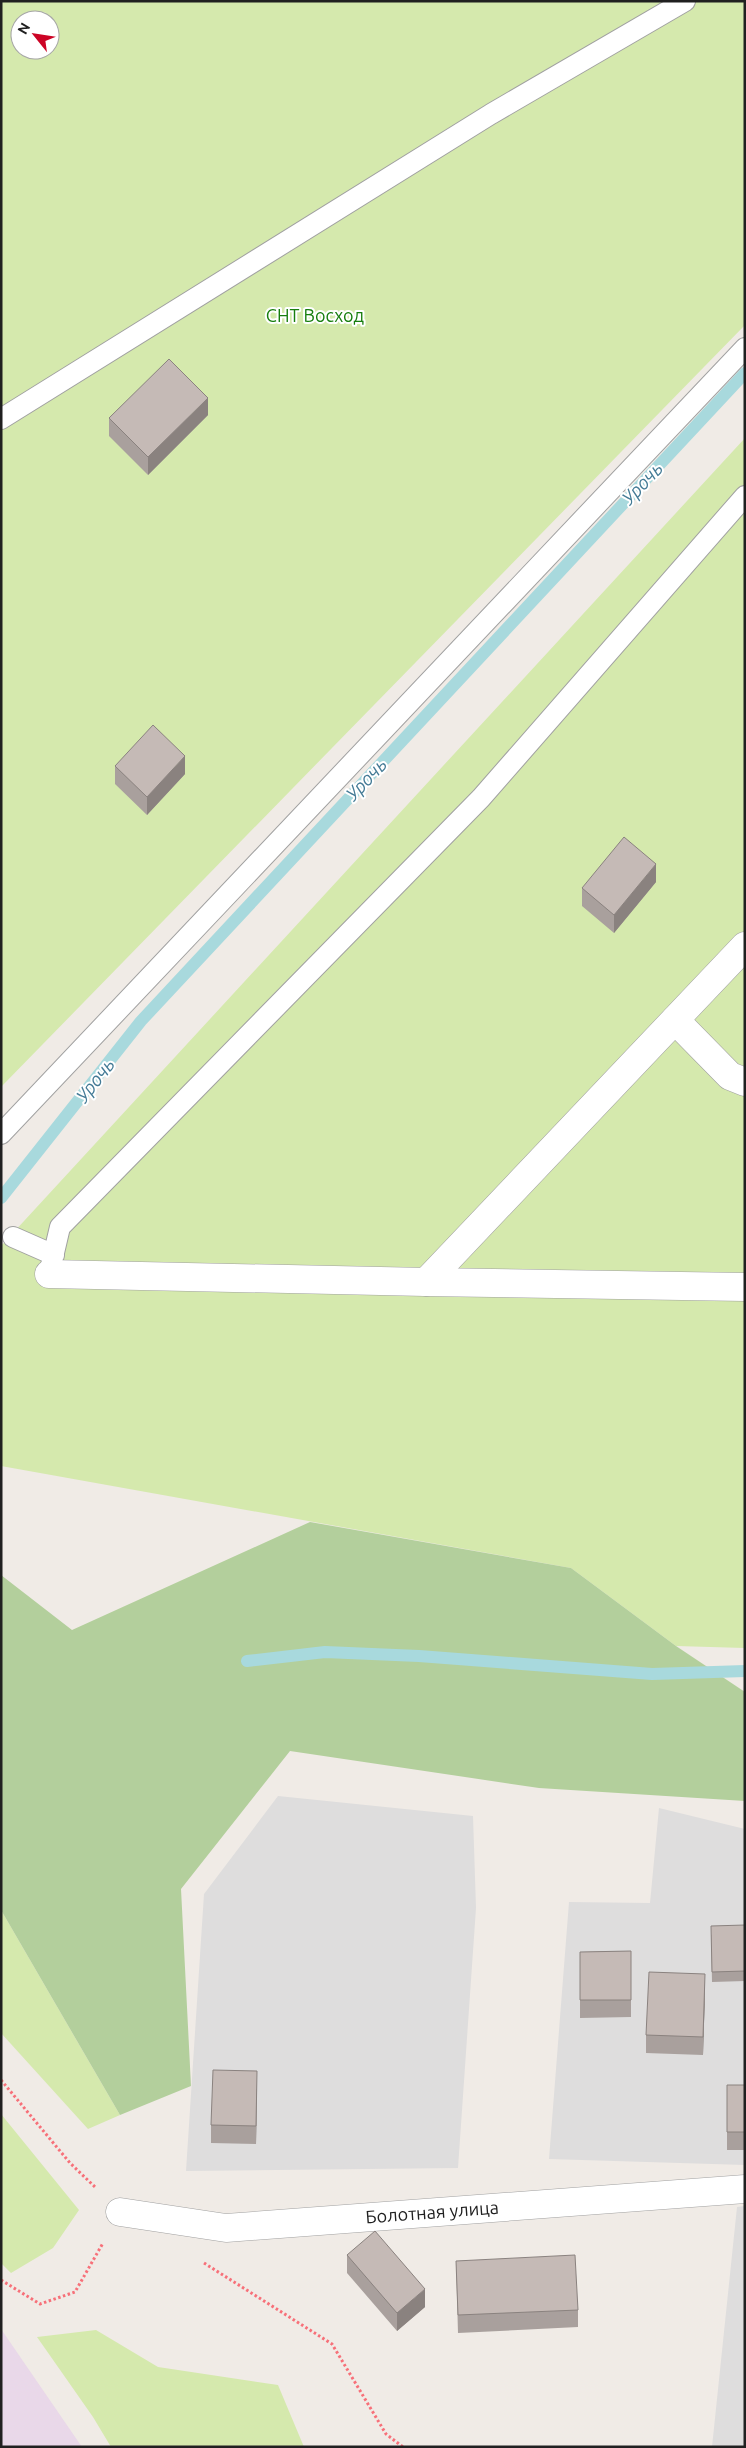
<svg xmlns="http://www.w3.org/2000/svg" width="746" height="2448" viewBox="0 0 746 2448" font-family="Ubuntu,sans-serif">
	<style>
		.residential { fill: #dedddd }
		.industrial { fill: #e9d8e9 }
		.grass { fill: #d5e9ad; fill-rule: evenodd }
		.forest { fill: #b3cf9c }
		.lines { fill: none; stroke-linecap: round; stroke-linejoin: round }
		.stream { stroke: #a8d9dd; stroke-width: 12 }
		.service-casing { stroke: #a1a1a1; stroke-width: 22 }
		.minor-casing { stroke: #a1a1a1; stroke-width: 29 }
		.path { stroke: #f77079; stroke-width: 3; stroke-dasharray: 2.5 2.5; stroke-linecap: butt }
		.service { stroke: #fff; stroke-width: 20 }
		.minor { stroke: #fff; stroke-width: 28 }
		.wall { fill: #a9a09d }
		.shaded-wall { fill: #8a827f }
		.building { fill: #c5bab6; stroke: #8a827f }
		.labels { text-anchor: middle; stroke-width: 4; stroke-linejoin: round; paint-order: stroke }
		.park-label { font-size: 18px; fill: #177e0e; stroke: #fff }
		.street-label { font-size: 18px; fill: #202020; stroke: #fff }
		.water-label { font-size: 19px; font-style: italic; fill: #447b96; stroke: #fff }
	</style>
	<rect width="100%" height="100%" fill="#f0ebe6"/>
	<path class="residential" d="M278,1796L473,1816L476,1908L458,2168L186,2171L204,1894Z
		M659,1808L745,1829V2165L549,2159L569,1902L650,1903Z
		M745,2206V2447H712L737,2207Z"/>
	<path class="industrial" d="M1,2329L82,2447H1Z"/>
	<path class="grass" d="M1,1H745V325L1,1087ZM20,20H50V50H20Z
		M745,438V1648L676,1646L571,1568L1,1466V1246Z
		M1,1910L120,2115L88,2129L1,2033Z
		M1,2114L79,2210L53,2248L11,2273L1,2263Z
		M96,2330L158,2367L278,2385L304,2447H111L93,2417L37,2337Z"/>
	<path class="forest" d="M310,1522L571,1568L676,1646L745,1692V1801L539,1788L290,1751L181,1889L191,2086L120,2115L1,1910V1575L72,1630Z"/>
	<g class="lines">
		<path class="stream" d="M1,1198L141,1021L745,373
			M247,1661L325,1652L419,1656L652,1674L745,1671"/>
		<g class="service-casing">
			<path id="service" d="M1,419L491,114L685,1
				M1,1134L745,348
				M13,1237L54,1255
				M49,1274L60,1227L481,798L745,496"/>
		</g>
		<g class="minor-casing">
			<g id="minor">
				<path d="M675,1020L730,1076L745,1082"/>
				<path d="M49,1274L426,1282L745,946"/>
				<path d="M426,1282L745,1287"/>
				<path id="s1" d="M120,2212L226,2228L745,2189"/>
			</g>
		</g>
		<path class="path" d="M1,2080L70,2163L95,2187
			M204,2263L332,2344L386,2434L403,2447
			M1,2280L40,2304L75,2292L103,2243"/>
		<use href="#service" class="service"/>
		<use href="#minor" class="minor"/>
	</g>
	<path class="wall" d="M208,415L148,475L109,436V418Z
		M115,766L185,774L147,815L115,784Z
		M656,882L614,933L582,906V888Z
		M745,1925V1981L712,1982L711,1935Z
		M631,1951V2017L580,2018V1952Z
		M705,1992L703,2055L646,2053V2035Z
		M727,2085H745V2150H727Z
		M257,2089L256,2144L211,2143V2125Z
		M347,2255L425,2307L397,2331L347,2273Z
		M456,2261L578,2310V2327L458,2333Z"/>
	<path class="shaded-wall" d="M208,398V415L148,475V457Z
		M185,756V774L147,815V797Z
		M656,864V882L614,933V915Z
		M705,1974V1992L703,2055V2037Z
		M257,2071V2089L256,2144V2126Z
		M425,2289V2307L397,2331V2313Z"/>
	<path class="building" d="M169,359L208,398L148,457L109,418Z
		M153,725L185,756L147,797L115,766Z
		M624,837L656,864L614,915L582,888Z
		M745,1925V1971L712,1972L711,1926Z
		M631,1951V2000H580V1952Z
		M649,1972L705,1974L703,2037L646,2035Z
		M213,2070L257,2071L256,2126L211,2125Z
		M727,2085H745V2132H727Z
		M375,2231L425,2289L397,2313L347,2255Z
		M575,2255L578,2310L458,2315L456,2261Z"/>
	<g class="labels">
		<g class="park-label">
			<text x="315" y="322">СНТ Восход</text>
		</g>
		<g class="street-label">
			<text dy="6" stroke="none"><textPath href="#s1" startOffset="314">Болотная улица</textPath></text>
		</g>
		<g class="water-label">
			<text transform="translate(642 483) rotate(-47)" y="7">Урочь</text>
			<text transform="translate(366 779) rotate(-47)" y="7">Урочь</text>
			<text transform="translate(95 1080) rotate(-52)" y="7">Урочь</text>
		</g>
	</g>
	<rect width="746" height="2448" fill="none" stroke="#202020" stroke-width="5"/>
	<g transform="translate(35 35) rotate(300)"><circle r="24" fill="#ffffff" stroke="#a6a6a6"/>
	<path d="M0-4L9 19L0 12L-9 19Z" fill="#cc0425"/>
	<text y="-8" font-size="14" font-weight="bold" text-anchor="middle" fill="#202020">N</text>
	</g>
</svg>
